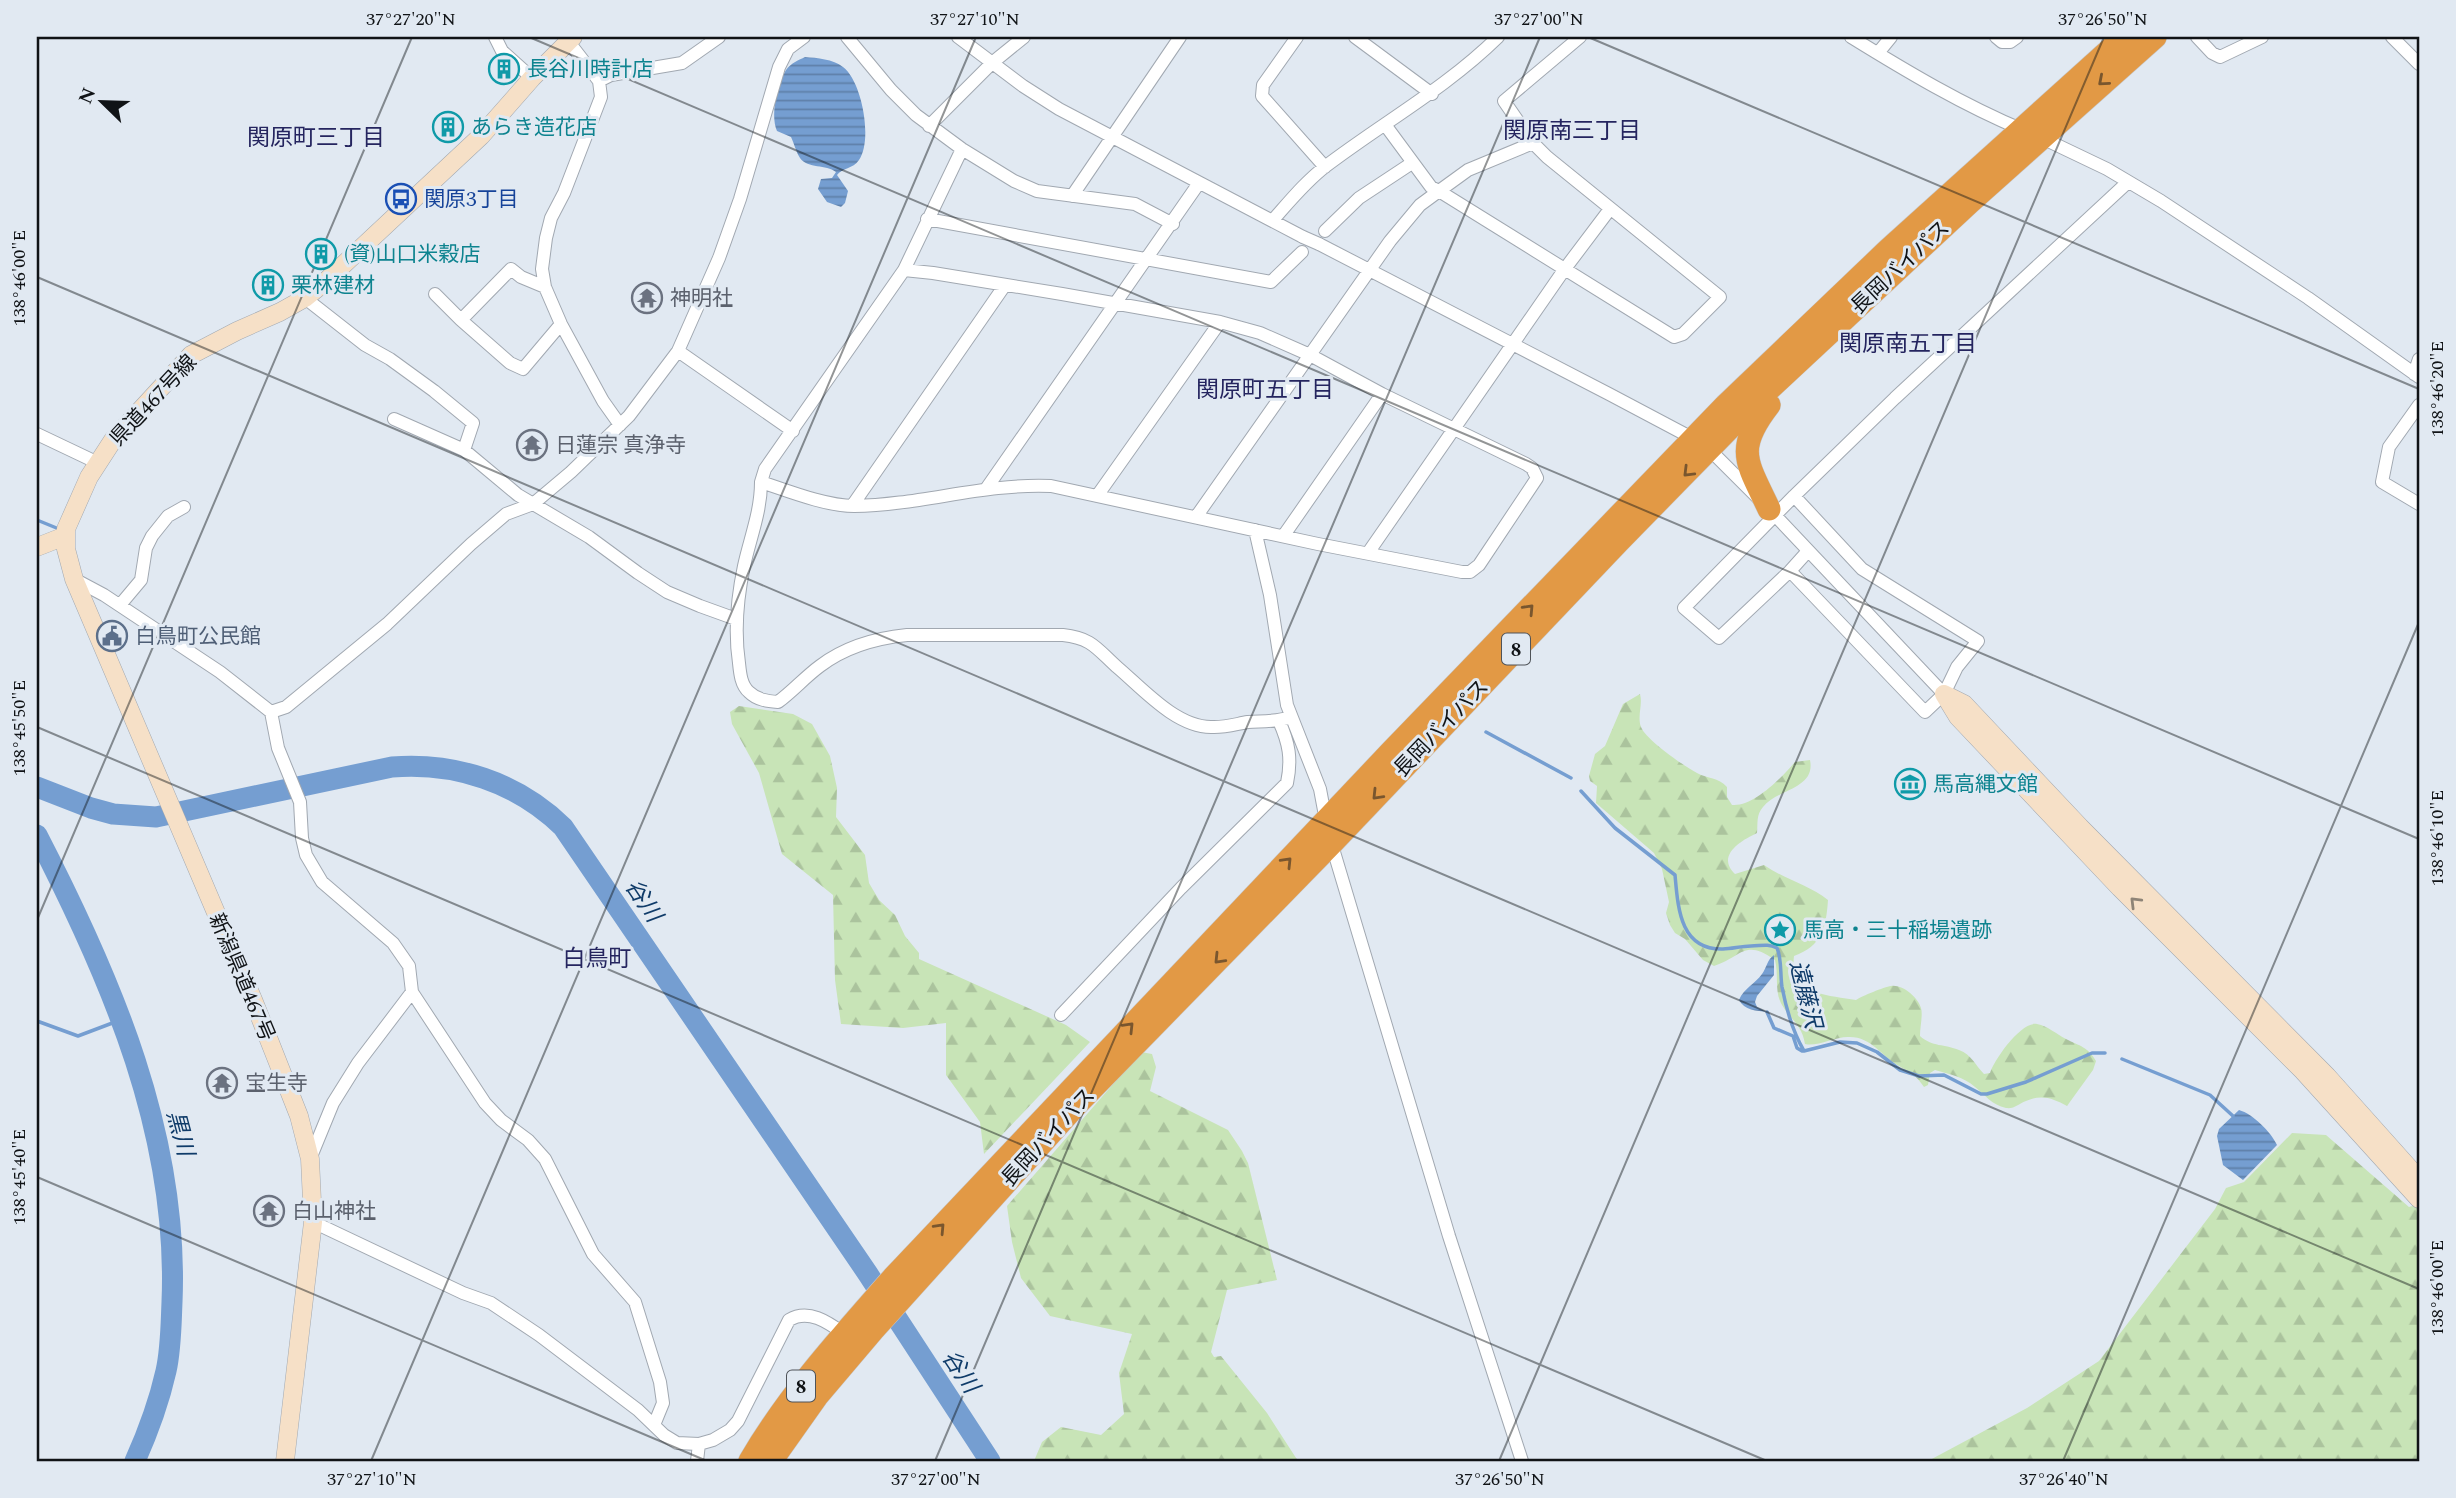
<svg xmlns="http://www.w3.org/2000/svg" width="2456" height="1498" viewBox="0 0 2456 1498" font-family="Spectral,'Noto Sans JP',serif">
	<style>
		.forest { fill: url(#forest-firs) }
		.water { fill: url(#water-rules) }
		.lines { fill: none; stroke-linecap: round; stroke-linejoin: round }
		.stream { stroke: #759ed1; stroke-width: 3.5 }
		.river { stroke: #759ed1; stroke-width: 21 }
		.street-casing { stroke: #a1a8b1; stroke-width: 14 }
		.secondary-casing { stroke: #a1a8b1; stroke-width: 19 }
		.highway-casing { stroke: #c6c6c7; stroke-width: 24 }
		.street { stroke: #fff; stroke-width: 12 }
		.secondary { stroke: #f6e0c7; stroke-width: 18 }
		.highway { stroke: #e29945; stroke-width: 23 }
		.street-bridge-casing { stroke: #a1a8b1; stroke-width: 14; stroke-linecap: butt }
		.street-bridge { stroke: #fff; stroke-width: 12 }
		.oneway { stroke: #79562e }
		.oneway2 { stroke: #8e8477 }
		.ticks { fill: none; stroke: #101316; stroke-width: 2; stroke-opacity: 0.45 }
		.labels { text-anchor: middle; stroke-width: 6; stroke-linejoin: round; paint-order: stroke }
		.shield { fill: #e1e9f2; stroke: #4f5358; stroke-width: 2 }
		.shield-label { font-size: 19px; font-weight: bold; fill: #101316 }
		.culture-label { font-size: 21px; fill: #0d838f; stroke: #e1e9f2; text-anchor: start }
		.transit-label { font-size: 21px; fill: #164399; stroke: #e1e9f2; text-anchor: start }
		.street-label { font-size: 21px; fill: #101316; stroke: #e1e9f2 }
		.worship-label { font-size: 21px; fill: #5b616d; stroke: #e1e9f2; text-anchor: start }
		.service-label { font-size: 21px; fill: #4e5e75; stroke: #e1e9f2; text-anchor: start }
		.neighbourhood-label { font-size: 23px; fill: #25255f; stroke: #e1e9f2 }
		.water-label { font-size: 23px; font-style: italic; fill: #0f3b69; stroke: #e1e9f2 }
		.neatline { fill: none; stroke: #101316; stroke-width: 2.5 }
		.ticks-label { font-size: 18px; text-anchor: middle; fill: #101316 }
	</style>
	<defs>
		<pattern id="forest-firs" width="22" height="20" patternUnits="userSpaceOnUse" patternTransform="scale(1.75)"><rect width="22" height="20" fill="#c8e4b7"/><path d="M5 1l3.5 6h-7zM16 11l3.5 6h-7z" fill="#abc39d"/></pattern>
		<pattern id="water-rules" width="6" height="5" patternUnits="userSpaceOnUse" patternTransform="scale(1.75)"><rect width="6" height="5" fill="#759ed1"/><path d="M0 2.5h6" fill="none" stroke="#5f80a9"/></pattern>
	</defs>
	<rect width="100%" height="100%" fill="#e1e9f2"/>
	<path class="forest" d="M1640,694C1643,705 1637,716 1641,727C1646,740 1684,766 1697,773C1708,779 1718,777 1727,787V797L1732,805C1754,807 1782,777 1795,762L1810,760C1816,789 1777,789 1763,807C1756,815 1758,823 1757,833C1740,841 1716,856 1735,874L1764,865C1784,879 1809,885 1828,900C1826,928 1822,946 1794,956C1789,996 1829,995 1856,1000C1862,996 1884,987 1891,986C1902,984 1918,997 1921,1008C1923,1015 1920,1027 1920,1036C1932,1047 1945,1044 1959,1050C1972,1055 1975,1065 1984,1074L1990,1073C1994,1060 2021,1021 2037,1024C2048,1026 2056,1034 2066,1039C2080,1046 2088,1047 2096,1061L2093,1070L2067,1106C2053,1098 2041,1094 2026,1101C2018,1104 2015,1109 2006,1108C1992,1105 1985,1095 1975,1087C1964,1077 1949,1074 1935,1070L1930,1073L1928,1085L1924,1087C1916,1075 1910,1072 1899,1066C1881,1056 1871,1036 1848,1037C1834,1037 1817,1047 1805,1044C1802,1025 1791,1020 1782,1005C1774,992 1779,975 1775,960C1744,938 1742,957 1714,966L1703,960L1685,939L1675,933L1670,925L1666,913L1669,902L1662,869L1654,853L1596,803L1597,786L1590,781L1589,776L1595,754L1605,746L1623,704Z
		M739,706L793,714L812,724L830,756L837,788L836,817L865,855L869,883L879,900L895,915L905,936L919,953V959L1066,1025L1090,1042L984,1154L980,1122L946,1075V1023L903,1028L841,1024L835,980L833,895L782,854L759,773L732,724L730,712Z
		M1141,1052L1152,1054L1156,1067L1150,1091L1228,1130L1242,1151L1248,1163L1277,1280L1227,1290L1211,1352L1214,1357L1221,1356L1267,1413L1298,1461H1034L1042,1442L1061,1427L1101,1435L1124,1414L1119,1373L1132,1334L1050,1316L1021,1278L1012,1242L1007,1206Z
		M2292,1133L2326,1135L2409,1207L2419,1204V1461H1928L2027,1408L2099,1361L2215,1209L2226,1188L2244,1182Z"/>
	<path class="water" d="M805,57C817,58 833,59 843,67C862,81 873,140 859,160C853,169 842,168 837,175L848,191L845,203L841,207L827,202L818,189L821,179L832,178L836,172C826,164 808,169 800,158C796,152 794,143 791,137L777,131C770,116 777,84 786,70C791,63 799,60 805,57Z
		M1774,955V975L1757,996L1755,1002L1757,1007L1767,1012C1757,1011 1744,1010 1739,1000C1744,988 1755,984 1762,974C1767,967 1767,960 1774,955Z
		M2239,1110C2253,1114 2271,1132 2277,1145L2243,1180L2223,1165L2217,1136L2219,1129Z"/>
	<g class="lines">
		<path class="stream" d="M37,520L59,529
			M1486,732L1571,778
			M1581,791L1615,828L1675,875C1678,908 1680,950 1723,949C1732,949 1741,946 1751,946C1761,946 1767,943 1777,948C1782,959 1780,974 1782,987C1786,1008 1793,1032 1804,1051L1840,1042L1857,1043L1877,1052L1900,1070L1919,1076L1944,1075L1981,1094H1987L2026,1082L2092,1053H2105
			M1767,1012L1774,1028L1793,1036L1797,1048L1802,1051
			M37,1021L78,1036L123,1019
			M2122,1059L2210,1095L2233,1116"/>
		<path class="river" d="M37,787L91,808L113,814L156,817L392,767C455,762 517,782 563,827L868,1274L990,1461
			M37,835C112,980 179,1136 172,1302C171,1325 171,1349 166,1371C159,1402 148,1432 135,1461"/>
		<g class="street-casing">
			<path id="street" d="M495,37L502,51L532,78
				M847,37L891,90L916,115L962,149L1014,181L1037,191L1135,204L1173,224
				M958,37L1023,86L1059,109L1303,237
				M1297,37L1263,85L1262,96L1325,167
				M1355,37L1432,94
				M1851,37C1906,71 1963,105 2023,130
				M1996,37L2002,42H2010L2017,37
				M2197,37L2212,53L2220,57L2262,37
				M2392,37L2419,64
				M568,41L599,81L601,97L564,193L551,218L546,238L542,269L545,287L561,324L603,401L620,425
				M1878,53L1891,37
				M599,81L611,75L682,63L719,37
				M929,126L992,63L1024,37
				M1386,126L1431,187L1439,191L1468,170L1533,143
				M2040,137L2107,169L2161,201L2308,298L2419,377
				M1072,196L1180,37
				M927,219L1271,282L1302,252
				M1273,220C1289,202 1306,181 1326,166C1384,122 1446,88 1498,37
				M1325,231L1359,198L1412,163
				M1319,244L1609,394L1694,439L1710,450L1769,509L1944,694
				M904,270L933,273L1062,294L1220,322L1260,333L1310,355L1382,394L1526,464L1532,468L1537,478L1479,565L1470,572H1462L1318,544L1051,486C985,483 921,505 854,506C826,506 788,491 761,482L765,469Z
				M904,270L962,149
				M545,287L521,277L511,269L461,320L510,363L523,369L561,324
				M435,294L461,320
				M305,298L365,345L390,359L434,391L473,423L464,450
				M678,351L793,431
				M2414,374L2419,359
				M2419,405L2389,447L2382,482L2419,504
				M394,419L464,450L518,495L589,537L638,573L667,592L700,606L736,619
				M37,434L98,463
				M761,482C761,512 750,538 744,566C737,599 734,629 739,663C740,673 741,685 749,692C757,700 767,701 778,702C793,691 805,677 820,666C845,647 877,638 907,635H1063C1092,638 1097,649 1117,667C1143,689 1176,727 1211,727C1224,728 1236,724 1248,722C1263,721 1277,722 1291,717
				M986,489L1199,183
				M1097,496L1220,322
				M1794,496L1862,569L1978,641L1957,667L1944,694L1925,712L1790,571L1808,551
				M852,506L1005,285
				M1196,517L1390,241L1420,205L1439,191L1674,337L1683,334L1720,297L1547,157L1533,143L1504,101L1580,37
				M1255,530L1270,595L1287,705L1320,789L1326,821
				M1284,535L1382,394
				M1368,553L1564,270L1610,209
				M1790,571L1719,638L1684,608L1794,496L1895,398L2128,182
				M74,579L104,595L220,672L271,712L278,748L300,802L302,838L306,855L322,882L393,943L409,966L412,992L485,1103L501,1120L528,1140L545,1159L593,1254L635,1302L660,1382L663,1403L654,1425
				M120,605L141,580L146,548L152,536L168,516L184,507
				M271,712L286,707L387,624L471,544L506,514L533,504L571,472L629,416L678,351L719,258L740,199L779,67L788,49L804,37
				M1331,842L1449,1236L1522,1461
				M1061,1015L1181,888L1287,783C1292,759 1289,743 1279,721
				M310,1159L333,1103L358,1063L412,992
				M313,1222L463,1293L491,1303L539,1335L638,1410L664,1435L677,1443L699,1444L713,1440L730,1430L738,1421L789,1320C809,1308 829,1323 846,1335
				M697,1461L699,1444"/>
		</g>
		<g class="secondary-casing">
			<path id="secondary" d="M37,547L65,536
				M1944,694L1958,717L2120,888L2303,1071L2419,1199
				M1944,694L1964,704L2080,827L2327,1076L2419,1179
				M285,1461L313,1222L310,1159L299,1116L254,1002L74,579L66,549V529L89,477L113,440L191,355L237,331L280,312L305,298L326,281L481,136L532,78L573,37"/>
		</g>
		<g class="highway-casing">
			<path id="highway" d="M1769,509C1747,462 1734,450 1769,405
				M750,1461C789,1394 842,1336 893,1278L1390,753L1725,406L1888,250L2124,37
				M771,1461L817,1396L873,1330L1076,1105L1331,844L1618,542L1754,403L1970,202L2155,37"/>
		</g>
		<use href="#street" class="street"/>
		<use href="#secondary" class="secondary"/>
		<use href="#highway" class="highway"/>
		<g class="street-bridge-casing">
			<path id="street-bridge" d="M1303,237L1319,244"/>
		</g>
		<use href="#street-bridge" class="street-bridge"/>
	</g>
	<defs><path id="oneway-chevron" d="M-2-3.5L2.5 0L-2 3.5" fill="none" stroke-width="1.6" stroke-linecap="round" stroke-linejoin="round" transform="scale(1.75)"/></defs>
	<g class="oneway">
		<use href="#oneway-chevron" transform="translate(2103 81) rotate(139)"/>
		<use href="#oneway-chevron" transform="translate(1688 472) rotate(135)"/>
		<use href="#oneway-chevron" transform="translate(1529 609) rotate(-47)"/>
		<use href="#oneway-chevron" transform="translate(1377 795) rotate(134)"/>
		<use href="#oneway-chevron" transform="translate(1287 862) rotate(-46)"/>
		<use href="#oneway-chevron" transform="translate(1219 959) rotate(134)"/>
		<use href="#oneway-chevron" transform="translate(1129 1027) rotate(-46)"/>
		<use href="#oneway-chevron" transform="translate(940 1228) rotate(-47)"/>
	</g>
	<use class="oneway2" href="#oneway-chevron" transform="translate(2135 902) rotate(-135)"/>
	<path class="ticks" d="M529,37L2419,839M1588,37L2419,389M37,277L2419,1289M37,727L1767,1461M37,920L412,37M37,1177L707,1461M371,1461L976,37M935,1461L1540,37M1499,1461L2104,37M2063,1461L2419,622"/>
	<defs>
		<g id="building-ring" transform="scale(1.575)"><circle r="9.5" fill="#e1e9f2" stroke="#0f9aa8" stroke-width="1.5"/><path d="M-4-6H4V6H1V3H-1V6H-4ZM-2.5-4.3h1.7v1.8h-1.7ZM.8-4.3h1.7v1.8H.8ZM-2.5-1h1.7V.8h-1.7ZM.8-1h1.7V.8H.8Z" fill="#0f9aa8"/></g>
		<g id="bus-ring" transform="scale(1.575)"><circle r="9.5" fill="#e1e9f2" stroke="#1a4fb4" stroke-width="1.5"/><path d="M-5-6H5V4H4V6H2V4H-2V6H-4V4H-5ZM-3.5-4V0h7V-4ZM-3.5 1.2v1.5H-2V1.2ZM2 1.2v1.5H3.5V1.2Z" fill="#1a4fb4"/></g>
		<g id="temple-ring" transform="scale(1.575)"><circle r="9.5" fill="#e1e9f2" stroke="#6b7280" stroke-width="1.5"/><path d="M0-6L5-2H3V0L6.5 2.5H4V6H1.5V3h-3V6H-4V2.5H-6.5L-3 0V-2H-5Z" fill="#6b7280"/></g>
		<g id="civic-ring" transform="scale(1.575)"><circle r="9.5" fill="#e1e9f2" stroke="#5c6f8a" stroke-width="1.5"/><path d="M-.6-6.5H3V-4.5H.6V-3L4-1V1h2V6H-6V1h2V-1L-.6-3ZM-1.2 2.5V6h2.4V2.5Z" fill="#5c6f8a"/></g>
		<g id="museum-ring" transform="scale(1.575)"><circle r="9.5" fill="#e1e9f2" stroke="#0f9aa8" stroke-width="1.5"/><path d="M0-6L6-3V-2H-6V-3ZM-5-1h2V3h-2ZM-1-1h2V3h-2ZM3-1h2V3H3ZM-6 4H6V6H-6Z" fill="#0f9aa8"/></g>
		<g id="sight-ring" transform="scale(1.575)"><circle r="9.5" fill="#e1e9f2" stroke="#0f9aa8" stroke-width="1.5"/><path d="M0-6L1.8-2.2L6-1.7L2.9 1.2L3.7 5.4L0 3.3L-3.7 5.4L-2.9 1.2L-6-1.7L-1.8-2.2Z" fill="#0f9aa8"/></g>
	</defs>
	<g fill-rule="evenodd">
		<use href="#building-ring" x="504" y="69"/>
		<use href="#building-ring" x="448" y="127"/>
		<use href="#bus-ring" x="401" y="199"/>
		<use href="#building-ring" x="321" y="254"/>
		<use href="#building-ring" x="268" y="285"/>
		<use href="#temple-ring" x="647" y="298"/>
		<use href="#temple-ring" x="532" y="445"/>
		<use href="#civic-ring" x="112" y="636"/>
		<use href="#museum-ring" x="1910" y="784"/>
		<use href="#sight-ring" x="1780" y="930"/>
		<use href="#temple-ring" x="222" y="1083"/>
		<use href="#temple-ring" x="269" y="1211"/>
	</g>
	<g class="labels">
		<g class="shield">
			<rect x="1502" y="633.5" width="28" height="31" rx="5"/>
			<rect x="787" y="1370.5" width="28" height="31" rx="5"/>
		</g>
		<g class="shield-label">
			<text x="1516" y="656">8</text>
			<text x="801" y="1393">8</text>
		</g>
		<g class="culture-label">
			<text x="527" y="76">長谷川時計店</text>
			<text x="471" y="134">あらき造花店</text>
			<text x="344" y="261">(資)山口米穀店</text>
			<text x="291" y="292">栗林建材</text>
			<text x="1933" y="791">馬高縄文館</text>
			<text x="1803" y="937">馬高・三十稲場遺跡</text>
		</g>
		<g class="transit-label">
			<text x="424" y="206">関原3丁目</text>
		</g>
		<g class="street-label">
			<text transform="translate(1900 267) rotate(-43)" y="7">長岡バイパス</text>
			<text transform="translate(153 400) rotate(-47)" y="7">県道467号線</text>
			<text transform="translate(1441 728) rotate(-46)" y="7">長岡バイパス</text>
			<text transform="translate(242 977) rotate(67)" y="7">新潟県道467号</text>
			<text transform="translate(1048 1137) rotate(-47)" y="7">長岡バイパス</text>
		</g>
		<g class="worship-label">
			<text x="670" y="305">神明社</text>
			<text x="555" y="452">日蓮宗 真浄寺</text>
			<text x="245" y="1090">宝生寺</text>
			<text x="292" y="1218">白山神社</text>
		</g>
		<g class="service-label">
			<text x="135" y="643">白鳥町公民館</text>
		</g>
		<g class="neighbourhood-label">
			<text x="1572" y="138">関原南三丁目</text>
			<text x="316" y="145">関原町三丁目</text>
			<text x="1908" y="351">関原南五丁目</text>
			<text x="1265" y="397">関原町五丁目</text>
			<text x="597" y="966">白鳥町</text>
		</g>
		<g class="water-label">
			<text transform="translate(644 900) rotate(56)" y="8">谷川</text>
			<text transform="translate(1806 994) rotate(76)" y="8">遠藤沢</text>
			<text transform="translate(181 1133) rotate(75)" y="8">黒川</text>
			<text transform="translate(961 1371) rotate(56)" y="8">谷川</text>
		</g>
	</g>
	<rect width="2456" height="1498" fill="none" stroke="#e1e9f2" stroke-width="77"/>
	<g transform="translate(102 102) rotate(293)" stroke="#e1e9f2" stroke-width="5" paint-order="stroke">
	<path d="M0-5L12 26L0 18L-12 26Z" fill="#101316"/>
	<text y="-10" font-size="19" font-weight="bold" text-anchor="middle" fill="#101316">N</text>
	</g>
	<rect x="38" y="38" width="2380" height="1422" class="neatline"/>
	<g class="ticks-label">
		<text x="411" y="25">37°27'20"N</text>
		<text x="975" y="25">37°27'10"N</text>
		<text x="1539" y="25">37°27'00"N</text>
		<text x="2103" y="25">37°26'50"N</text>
		<text transform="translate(19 278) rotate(-90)" y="6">138°46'00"E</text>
		<text transform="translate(2437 389) rotate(-90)" y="6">138°46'20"E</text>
		<text transform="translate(19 728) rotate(-90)" y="6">138°45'50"E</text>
		<text transform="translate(2437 838) rotate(-90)" y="6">138°46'10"E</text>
		<text transform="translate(19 1177) rotate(-90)" y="6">138°45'40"E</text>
		<text transform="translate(2437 1288) rotate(-90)" y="6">138°46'00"E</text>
		<text x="372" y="1485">37°27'10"N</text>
		<text x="936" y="1485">37°27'00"N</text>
		<text x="1500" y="1485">37°26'50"N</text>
		<text x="2064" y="1485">37°26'40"N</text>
	</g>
</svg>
